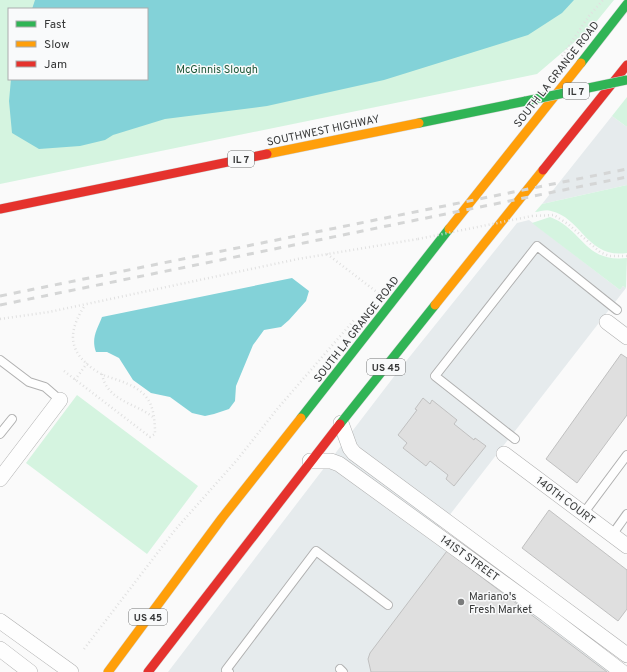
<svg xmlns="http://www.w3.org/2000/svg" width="627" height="672" viewBox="0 0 627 672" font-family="Overpass,sans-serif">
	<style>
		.built { fill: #e6ebed }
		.green { fill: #d5f4e0; fill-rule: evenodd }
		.water { fill: #83d2d8 }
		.building { fill: #dfdfdf; stroke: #c0c0c0 }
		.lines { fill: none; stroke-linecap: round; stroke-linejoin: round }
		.lane-casing { stroke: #b0b0b0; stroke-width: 10 }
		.street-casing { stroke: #b0b0b0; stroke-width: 16 }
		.fast-casing { stroke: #d5d6d6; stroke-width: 10 }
		.slow-casing { stroke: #d5d6d6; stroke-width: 10 }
		.jam-casing { stroke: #d5d6d6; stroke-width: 10 }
		.path { stroke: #e0e0e0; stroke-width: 2.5; stroke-dasharray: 1 3; stroke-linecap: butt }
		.lane { stroke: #fefefe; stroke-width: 8 }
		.street { stroke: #fefefe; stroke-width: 15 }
		.fast { stroke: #30b455; stroke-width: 9 }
		.slow { stroke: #ff9f0a; stroke-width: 9 }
		.jam { stroke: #e5322d; stroke-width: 9 }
		.rail { stroke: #d5d6d6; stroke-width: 3; stroke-dasharray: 7 7; stroke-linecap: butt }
		.fast-bridge-casing { stroke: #d5d6d6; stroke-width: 10; stroke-linecap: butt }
		.path-bridge { stroke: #e0e0e0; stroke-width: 2.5; stroke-dasharray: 1 3; stroke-linecap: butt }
		.fast-bridge { stroke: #30b455; stroke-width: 9 }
		.poi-dot { fill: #7b7c7c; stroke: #f9fafb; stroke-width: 1.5 }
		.labels { text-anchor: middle; stroke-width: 3; stroke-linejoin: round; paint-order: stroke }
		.shield { fill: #f9fafb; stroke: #717272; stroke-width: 1 }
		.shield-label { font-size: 10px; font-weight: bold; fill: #373838 }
		.park-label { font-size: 11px; fill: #1e5737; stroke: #f9fafb }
		.street-label { font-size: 11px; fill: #373838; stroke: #f9fafb }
		.poi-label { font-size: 11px; fill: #373838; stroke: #f9fafb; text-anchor: start }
	</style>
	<rect width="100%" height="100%" fill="#fafafa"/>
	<path class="built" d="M612,116L627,127V185L542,204Z
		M529,220L620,290L623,286L626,288L431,539L613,672H168L399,370L517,223Z"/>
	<path class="green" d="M0,0H614L592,27L537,74L0,184ZM9,9H147V79H9Z
		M627,97V127L612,116Z
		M627,185V253C587,259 582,218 551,211C546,209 540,212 535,212L542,204Z
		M550,217C583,229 584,263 627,258L626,288L623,286L620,290L532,223Z
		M77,395L198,486L147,554L26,463Z"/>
	<path class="water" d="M35,0H574L562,13L528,35L384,80L267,106L165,119L113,135L105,140L80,146L39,149L12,133L9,101L11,79H147V9H32Z
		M292,278L309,291L306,301L289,320L281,327L264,330L253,345L236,386L235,401L229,409L214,414L205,416L192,413L170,397L151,393L133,380L119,358L107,352H96C91,338 97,330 102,317Z"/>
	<path class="building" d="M621,354L627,358V415L577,483L546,459Z
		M423,398L430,404L432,400L457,420L454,424L474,440L475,438L486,446L454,486L446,479L448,475L430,461L426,466L403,448L407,443L398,435L417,410L415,409Z
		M549,510L627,570V609L618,621L522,548Z
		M447,551L607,672H371L368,659L370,653Z"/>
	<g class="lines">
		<g class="lane-casing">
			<path id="lane" d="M0,360L29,382L45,387L60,400
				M0,434L12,419
				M515,439L435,376L537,246L617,310
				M583,514L627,455
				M612,535L627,514
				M340,669L343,672
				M229,672L226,670L316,551L388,605"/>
		</g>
		<g class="street-casing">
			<path id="street" d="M607,322L627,337
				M341,423L350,448L354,453L627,655
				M504,454L627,546
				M310,461H331L339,464L546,614L622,672
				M0,479L60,400
				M0,621L71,672
				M0,649L30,672"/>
		</g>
		<g class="fast-casing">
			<path id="fast" d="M581,63L627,4
				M419,123L526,101
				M301,418L449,229
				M340,424L435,305"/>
		</g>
		<g class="slow-casing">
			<path id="slow" d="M267,154L419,123
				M449,229L581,63
				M435,305L543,170
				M108,672L222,518L301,418"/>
		</g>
		<g class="jam-casing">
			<path id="jam" d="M543,170L627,65
				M0,209L267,154
				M148,672L340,424"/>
		</g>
		<path class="path" d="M562,56L589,16L603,0
			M532,216L554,215L568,224L600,252L609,256H627
			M327,254L378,293
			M0,319L49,312L298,259L418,239
			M64,371L150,437L155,434C155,423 154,407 147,398C137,385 120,381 106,376C100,374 93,369 88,365C66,346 71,327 85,305
			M102,374C107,401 135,403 153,417
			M75,380L87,363
			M84,649L175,530L237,460L278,408L355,319"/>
		<use href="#lane" class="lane"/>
		<use href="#street" class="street"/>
		<use href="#fast" class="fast"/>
		<use href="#slow" class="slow"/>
		<use href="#jam" class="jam"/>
		<path class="rail" d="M0,296L627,169
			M0,305L627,177"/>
		<g class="fast-bridge-casing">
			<path id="fast-bridge" d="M526,101L627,80"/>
		</g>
		<path class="path-bridge" d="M418,239L532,216"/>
		<use href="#fast-bridge" class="fast-bridge"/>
	</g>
	<circle class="poi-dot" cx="461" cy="602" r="4"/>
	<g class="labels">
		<g class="shield">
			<rect x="563" y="83" width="26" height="16" rx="3"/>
			<rect x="228" y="151" width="26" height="16" rx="3"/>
			<rect x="367" y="359" width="38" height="16" rx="3"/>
			<rect x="129" y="609" width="38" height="16" rx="3"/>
		</g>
		<g class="shield-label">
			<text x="576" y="95">IL 7</text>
			<text x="241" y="163">IL 7</text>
			<text x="386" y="371">US 45</text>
			<text x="148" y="621">US 45</text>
		</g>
		<g class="park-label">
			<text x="217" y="73">McGinnis Slough</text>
		</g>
		<g class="street-label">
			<text transform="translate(556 74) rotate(-52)" y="4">SOUTH LA GRANGE ROAD</text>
			<text transform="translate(323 130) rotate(-12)" y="4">SOUTHWEST HIGHWAY</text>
			<text transform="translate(356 329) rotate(-52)" y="4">SOUTH LA GRANGE ROAD</text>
			<text transform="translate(566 500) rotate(37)" y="4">140TH COURT</text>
			<text transform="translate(470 558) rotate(36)" y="4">141ST STREET</text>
		</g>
		<g class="poi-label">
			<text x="469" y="600">Mariano's<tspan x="469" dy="13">Fresh Market</tspan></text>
		</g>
	</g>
	<rect x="8" y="8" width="140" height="72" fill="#f9fafb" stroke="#abacad"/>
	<rect x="16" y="21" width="20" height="6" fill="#30b455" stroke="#abacad"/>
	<text x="44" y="28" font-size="12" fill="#373838">Fast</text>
	<rect x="16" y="41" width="20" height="6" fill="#ff9f0a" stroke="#abacad"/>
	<text x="44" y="48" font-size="12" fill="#373838">Slow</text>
	<rect x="16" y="61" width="20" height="6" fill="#e5322d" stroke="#abacad"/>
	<text x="44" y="68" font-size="12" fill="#373838">Jam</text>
</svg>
